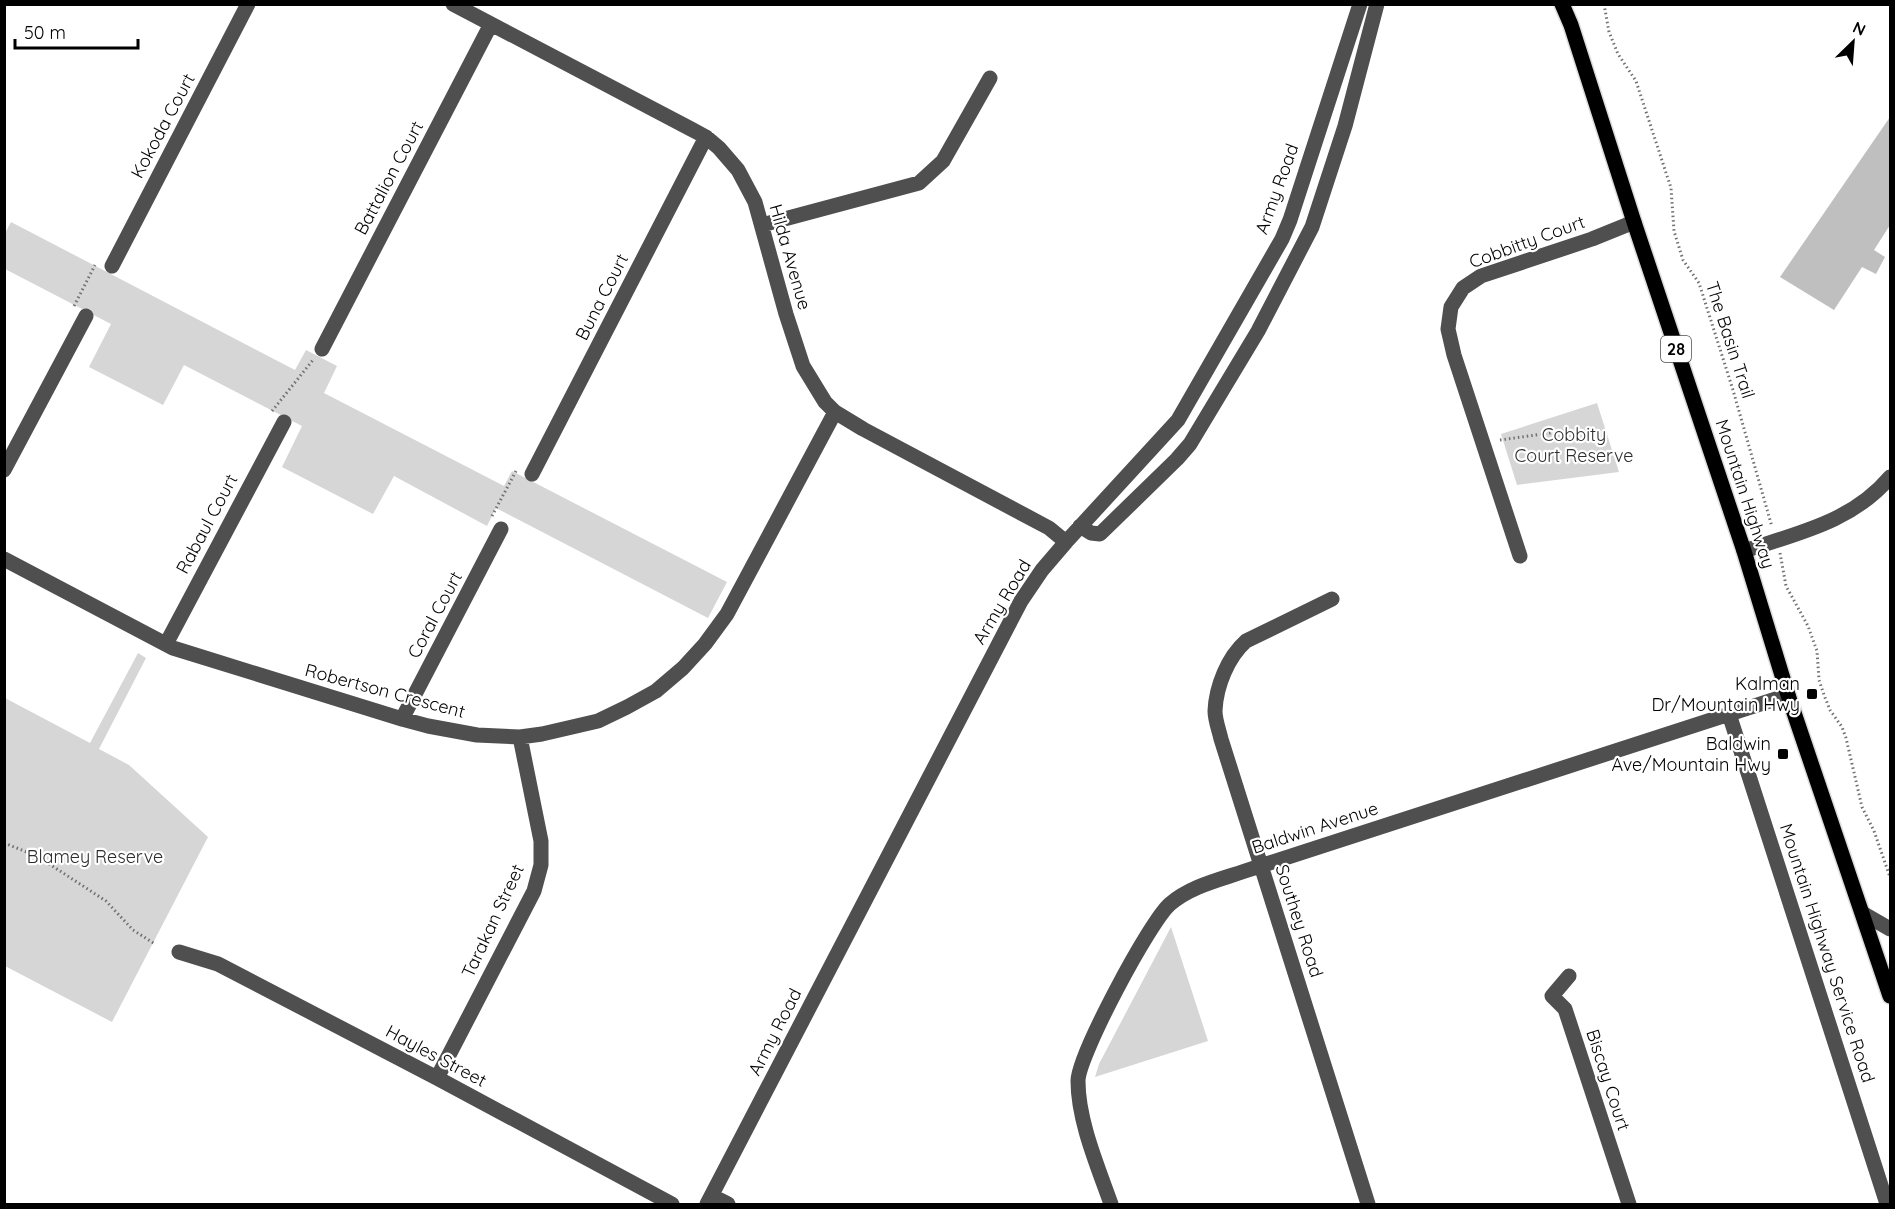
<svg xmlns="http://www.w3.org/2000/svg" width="1895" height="1209" viewBox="0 0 1895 1209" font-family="Quicksand,sans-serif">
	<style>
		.green { fill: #d6d6d6 }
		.building { fill: #bfbfbf }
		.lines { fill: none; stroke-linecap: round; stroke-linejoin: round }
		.major-casing { stroke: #dbdbdb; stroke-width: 18 }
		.path { stroke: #717171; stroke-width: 3; stroke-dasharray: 1.5 3; stroke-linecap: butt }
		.minor { stroke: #4f4f4f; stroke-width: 15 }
		.major { stroke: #000; stroke-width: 15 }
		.poi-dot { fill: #000; stroke: #fff; stroke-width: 2 }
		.labels { text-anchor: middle; stroke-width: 4.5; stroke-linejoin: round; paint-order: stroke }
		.shield { fill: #fff; stroke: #4c4c4c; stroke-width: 1.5 }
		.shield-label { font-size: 16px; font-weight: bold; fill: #000 }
		.street-label { font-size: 18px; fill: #000; stroke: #fff }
		.park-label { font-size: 18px; fill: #2d2d2d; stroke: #fff }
		.poi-label { font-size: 18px; fill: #000; stroke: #fff; text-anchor: end }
	</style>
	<rect width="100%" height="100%" fill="#fff"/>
	<path class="green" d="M11,222L295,370L306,350L337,366L324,393L504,486L512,471L727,582L708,618L496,508L487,526L394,476L373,514L282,467L302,426L184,365L163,405L89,367L111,324L5,269L4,235Z
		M1597,403L1619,472L1517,485L1501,434Z
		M138,653L146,658L99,749L129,765L208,837L112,1022L5,966V698L90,743Z
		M1171,927L1208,1041L1095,1077L1099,1064Z"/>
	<path class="building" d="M1890,117V225L1874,250L1885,257L1876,274L1862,267L1834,310L1780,277Z"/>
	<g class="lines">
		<g class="major-casing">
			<path id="major" d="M1562,4L1571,25L1634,222L1744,551L1788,695L1890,996"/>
		</g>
		<path class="path" d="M1604,4L1609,32L1618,54L1636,81L1671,188L1674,231L1683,260L1699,283L1733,390L1772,527
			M74,306L95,265
			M272,411L313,360
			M1500,440L1564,431
			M492,516L516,471
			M1780,553L1786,586L1808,626L1817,651L1819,680L1824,695L1830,710L1842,727L1846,738L1862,807L1874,831L1890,877
			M4,843L37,856L106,901L133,930L155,944"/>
		<path class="minor" d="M453,4L691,129L706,137L719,148L738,170L755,202L786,314L803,366L825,402L835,412L863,429L1049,528L1066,542
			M762,225L919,183L943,161L990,78
			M112,266L248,4
			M322,349L491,24
			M4,470L86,316
			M532,474L706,137
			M1080,526L1091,533L1100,534L1177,459L1190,444L1258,331L1312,227L1345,126L1377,4
			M1744,551C1798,533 1852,522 1890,477
			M1520,556L1454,355L1448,329L1451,307L1463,288L1481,276L1592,239L1634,222
			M4,559L173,648L402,719L428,726L477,735L520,737L542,734L598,721L627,707L656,691L683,668L705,644L727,614L835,412
			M1332,599L1246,641C1228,657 1216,686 1215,711C1215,720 1219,730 1221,739L1368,1204
			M166,644L284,422
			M1729,714L1887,1204
			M402,719L501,529
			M1864,914L1890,929
			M179,952L218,964L437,1078L672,1204
			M1569,976L1552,996L1565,1009L1629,1204
			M437,1078L534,891L541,865V841L520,737
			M712,1196L728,1204
			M707,1204L1021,601L1042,570L1066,542L1178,420L1282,239L1290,220L1360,4
			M1111,1204C1098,1167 1078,1121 1078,1081C1078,1056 1150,921 1170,904C1191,886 1219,880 1245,871L1788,695"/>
		<use href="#major" class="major"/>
	</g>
	<g class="poi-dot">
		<rect x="1806" y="688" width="12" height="12" rx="3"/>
		<rect x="1777" y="748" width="12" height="12" rx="3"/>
	</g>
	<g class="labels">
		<rect class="shield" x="1661" y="336" width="30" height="26" rx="4.5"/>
		<g class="shield-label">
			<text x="1676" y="355">28</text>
		</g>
		<g class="street-label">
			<text transform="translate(163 126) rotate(-62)" y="6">Kokoda Court</text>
			<text transform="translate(389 178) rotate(-62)" y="6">Battalion Court</text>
			<text transform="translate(1277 189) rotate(-70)" y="6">Army Road</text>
			<text transform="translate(1527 242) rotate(-20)" y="6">Cobbitty Court</text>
			<text transform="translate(790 257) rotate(74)" y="6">Hilda Avenue</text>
			<text transform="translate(602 297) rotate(-63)" y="6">Buna Court</text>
			<text transform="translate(1730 340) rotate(72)" y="6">The Basin Trail</text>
			<text transform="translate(1745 494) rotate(72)" y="6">Mountain Highway</text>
			<text transform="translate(207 524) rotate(-62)" y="6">Rabaul Court</text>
			<text transform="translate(1002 602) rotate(-59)" y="6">Army Road</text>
			<text transform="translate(435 615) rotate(-62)" y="6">Coral Court</text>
			<text transform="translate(385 691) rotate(15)" y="6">Robertson Crescent</text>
			<text transform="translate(1315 828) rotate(-18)" y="6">Baldwin Avenue</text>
			<text transform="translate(493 921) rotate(-65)" y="6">Tarakan Street</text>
			<text transform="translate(1299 921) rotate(72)" y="6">Southey Road</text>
			<text transform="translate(1827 953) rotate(72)" y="6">Mountain Highway Service Road</text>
			<text transform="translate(775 1032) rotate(-63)" y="6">Army Road</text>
			<text transform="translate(436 1056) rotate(28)" y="6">Hayles Street</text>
			<text transform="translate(1608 1080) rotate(72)" y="6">Biscay Court</text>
		</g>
		<g class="park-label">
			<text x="1574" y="441">Cobbity<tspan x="1574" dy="21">Court Reserve</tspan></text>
			<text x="95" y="863">Blamey Reserve</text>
		</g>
		<g class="poi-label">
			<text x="1800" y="690">Kalman<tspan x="1800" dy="21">Dr/Mountain Hwy</tspan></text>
			<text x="1771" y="750">Baldwin<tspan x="1771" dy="21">Ave/Mountain Hwy</tspan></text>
		</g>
	</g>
	<rect width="1895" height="1209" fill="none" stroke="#000000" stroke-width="12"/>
	<g transform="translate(1853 42) rotate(25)" stroke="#ffffff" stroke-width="4.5" paint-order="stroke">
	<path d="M0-4.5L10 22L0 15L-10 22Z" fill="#000000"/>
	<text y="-9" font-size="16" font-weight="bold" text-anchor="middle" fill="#000000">N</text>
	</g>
	<path d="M15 39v9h123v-9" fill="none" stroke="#000000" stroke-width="3"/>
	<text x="24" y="39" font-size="18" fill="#000000" stroke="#ffffff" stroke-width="4.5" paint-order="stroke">50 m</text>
</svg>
